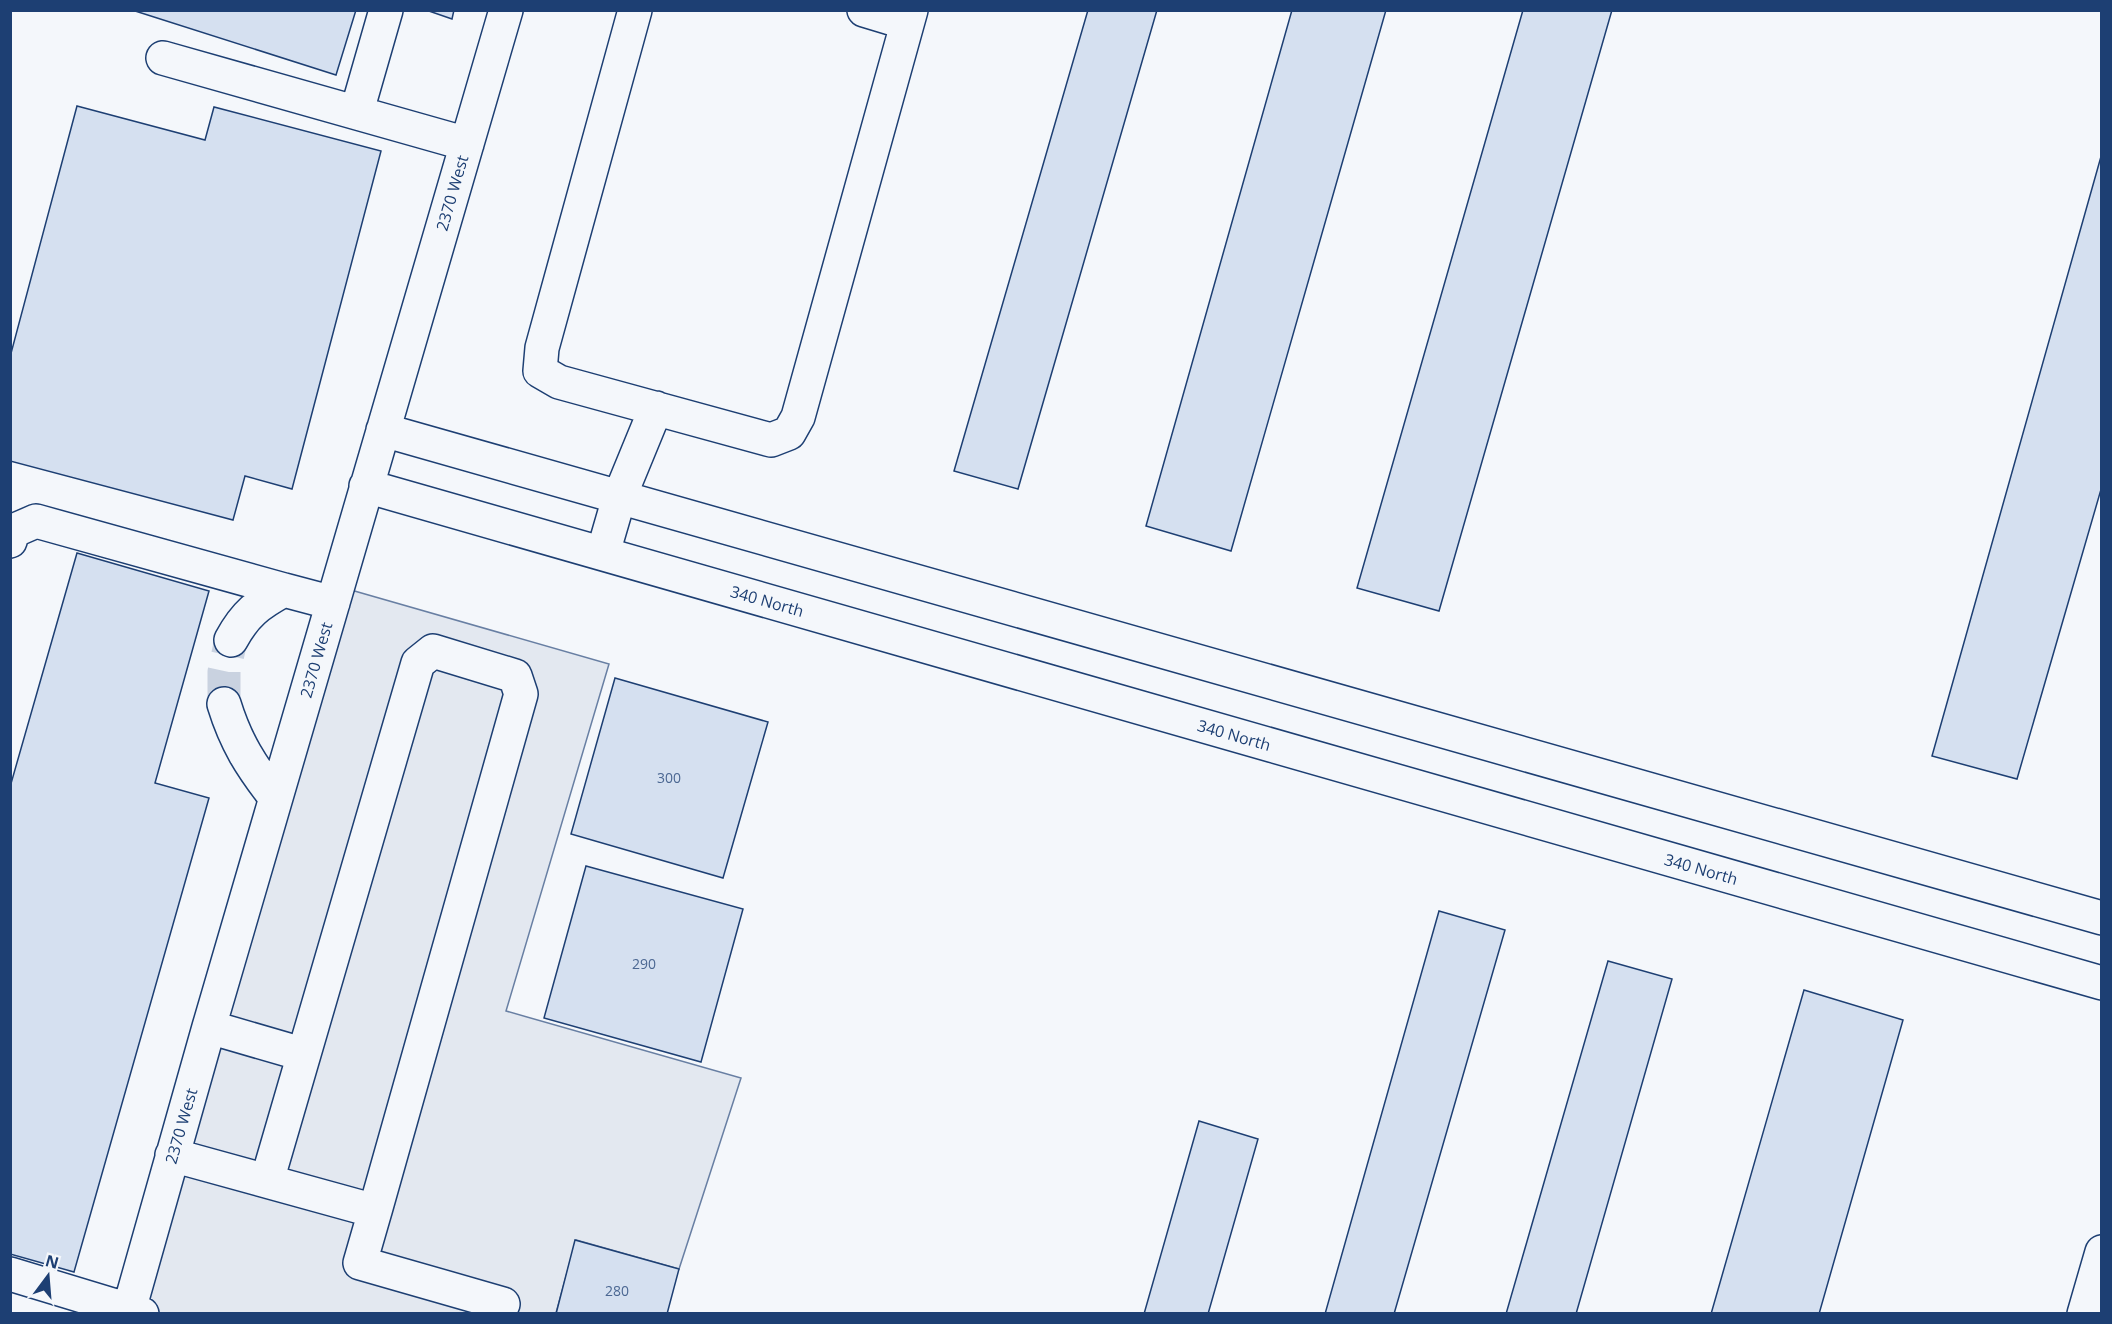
<svg xmlns="http://www.w3.org/2000/svg" width="2112" height="1324" viewBox="0 0 2112 1324" font-family="'Open Sans',sans-serif">
	<style>
		.parking { fill: #e3e8f0; stroke: #687fa3; stroke-width: 1.5 }
		.building { fill: #d5e0f0; stroke: #1d3f73; stroke-width: 1.5 }
		.lines { fill: none; stroke-linecap: round; stroke-linejoin: round }
		.minor-tunnel { stroke: #c9d2e0; stroke-width: 33; stroke-dasharray: 33 16; stroke-linecap: butt }
		.minor-casing { stroke: #1d3f73; stroke-width: 36 }
		.minor { stroke: #f4f7fb; stroke-width: 33 }
		.labels { text-anchor: middle; stroke-width: 4.5; stroke-linejoin: round; paint-order: stroke }
		.number-label { font-size: 14px; fill: #4b6792 }
		.street-label { font-size: 16px; fill: #1d3f73; stroke: #f4f7fb }
	</style>
	<rect width="100%" height="100%" fill="#f4f7fb"/>
	<path class="parking" d="M351,590L609,664L506,1011L741,1078L679,1269L576,1240L556,1313L143,1314Z"/>
	<path class="building" d="M132,10H356L336,75Z
		M426,10H454L452,19Z
		M1088,10H1157L1018,489L954,471Z
		M1292,10H1386L1231,551L1146,526Z
		M1523,10H1612L1439,611L1357,588Z
		M77,106L205,140L214,107L381,151L292,489L245,476L233,520L10,461V357Z
		M2102,153V486L2017,779L1932,756Z
		M77,553L209,591L155,783L209,798L74,1272L10,1254V787Z
		M615,678L768,722L723,878L571,834Z
		M586,866L743,909L701,1062L544,1018Z
		M1439,911L1505,930L1394,1314H1325Z
		M1608,961L1672,979L1576,1314H1506Z
		M1804,990L1903,1020L1819,1314H1711Z
		M1199,1121L1258,1139L1208,1314H1144Z
		M575,1240L679,1269L667,1314H556Z"/>
	<g class="lines">
		<path class="minor-tunnel" d="M224,704V672L231,640"/>
		<g class="minor-casing">
			<path id="minor" d="M635,10L542,348L540,371L559,382L771,440L789,433L798,417L911,10
				M864,10L907,23
				M163,58L467,144
				M357,111L386,10
				M383,430L2102,918
				M366,486L2102,983
				M10,541L13,531L36,521L284,590
				M603,553L619,498L656,408
				M231,640C245,614 258,604 284,590L333,603
				M224,704C236,743 251,766 275,797
				M209,1027L302,1054
				M172,1155L375,1211L521,694L515,676L433,651L418,663L267,1181
				M375,1211L360,1263L503,1304
				M10,1274L142,1314
				M129,1310L209,1027L506,10
				M2084,1314L2102,1252"/>
		</g>
		<use href="#minor" class="minor"/>
	</g>
	<g class="labels">
		<g class="number-label">
			<text x="669" y="783">300</text>
			<text x="644" y="969">290</text>
			<text x="617" y="1296">280</text>
		</g>
		<g class="street-label">
			<text transform="translate(452 193) rotate(-74)" y="6">2370 West</text>
			<text transform="translate(767 601) rotate(16)" y="6">340 North</text>
			<text transform="translate(316 660) rotate(-74)" y="6">2370 West</text>
			<text transform="translate(1234 735) rotate(16)" y="6">340 North</text>
			<text transform="translate(1701 869) rotate(16)" y="6">340 North</text>
			<text transform="translate(181 1126) rotate(-74)" y="6">2370 West</text>
		</g>
	</g>
	<rect width="2112" height="1324" fill="none" stroke="#1d3f73" stroke-width="24"/>
	<g transform="translate(48 1276) rotate(16)" stroke="#f4f7fb" stroke-width="4.5" paint-order="stroke">
	<path d="M0-4.5L10 22L0 15L-10 22Z" fill="#1d3f73"/>
	<text y="-9" font-size="16" font-weight="bold" text-anchor="middle" fill="#1d3f73">N</text>
	</g>
</svg>
